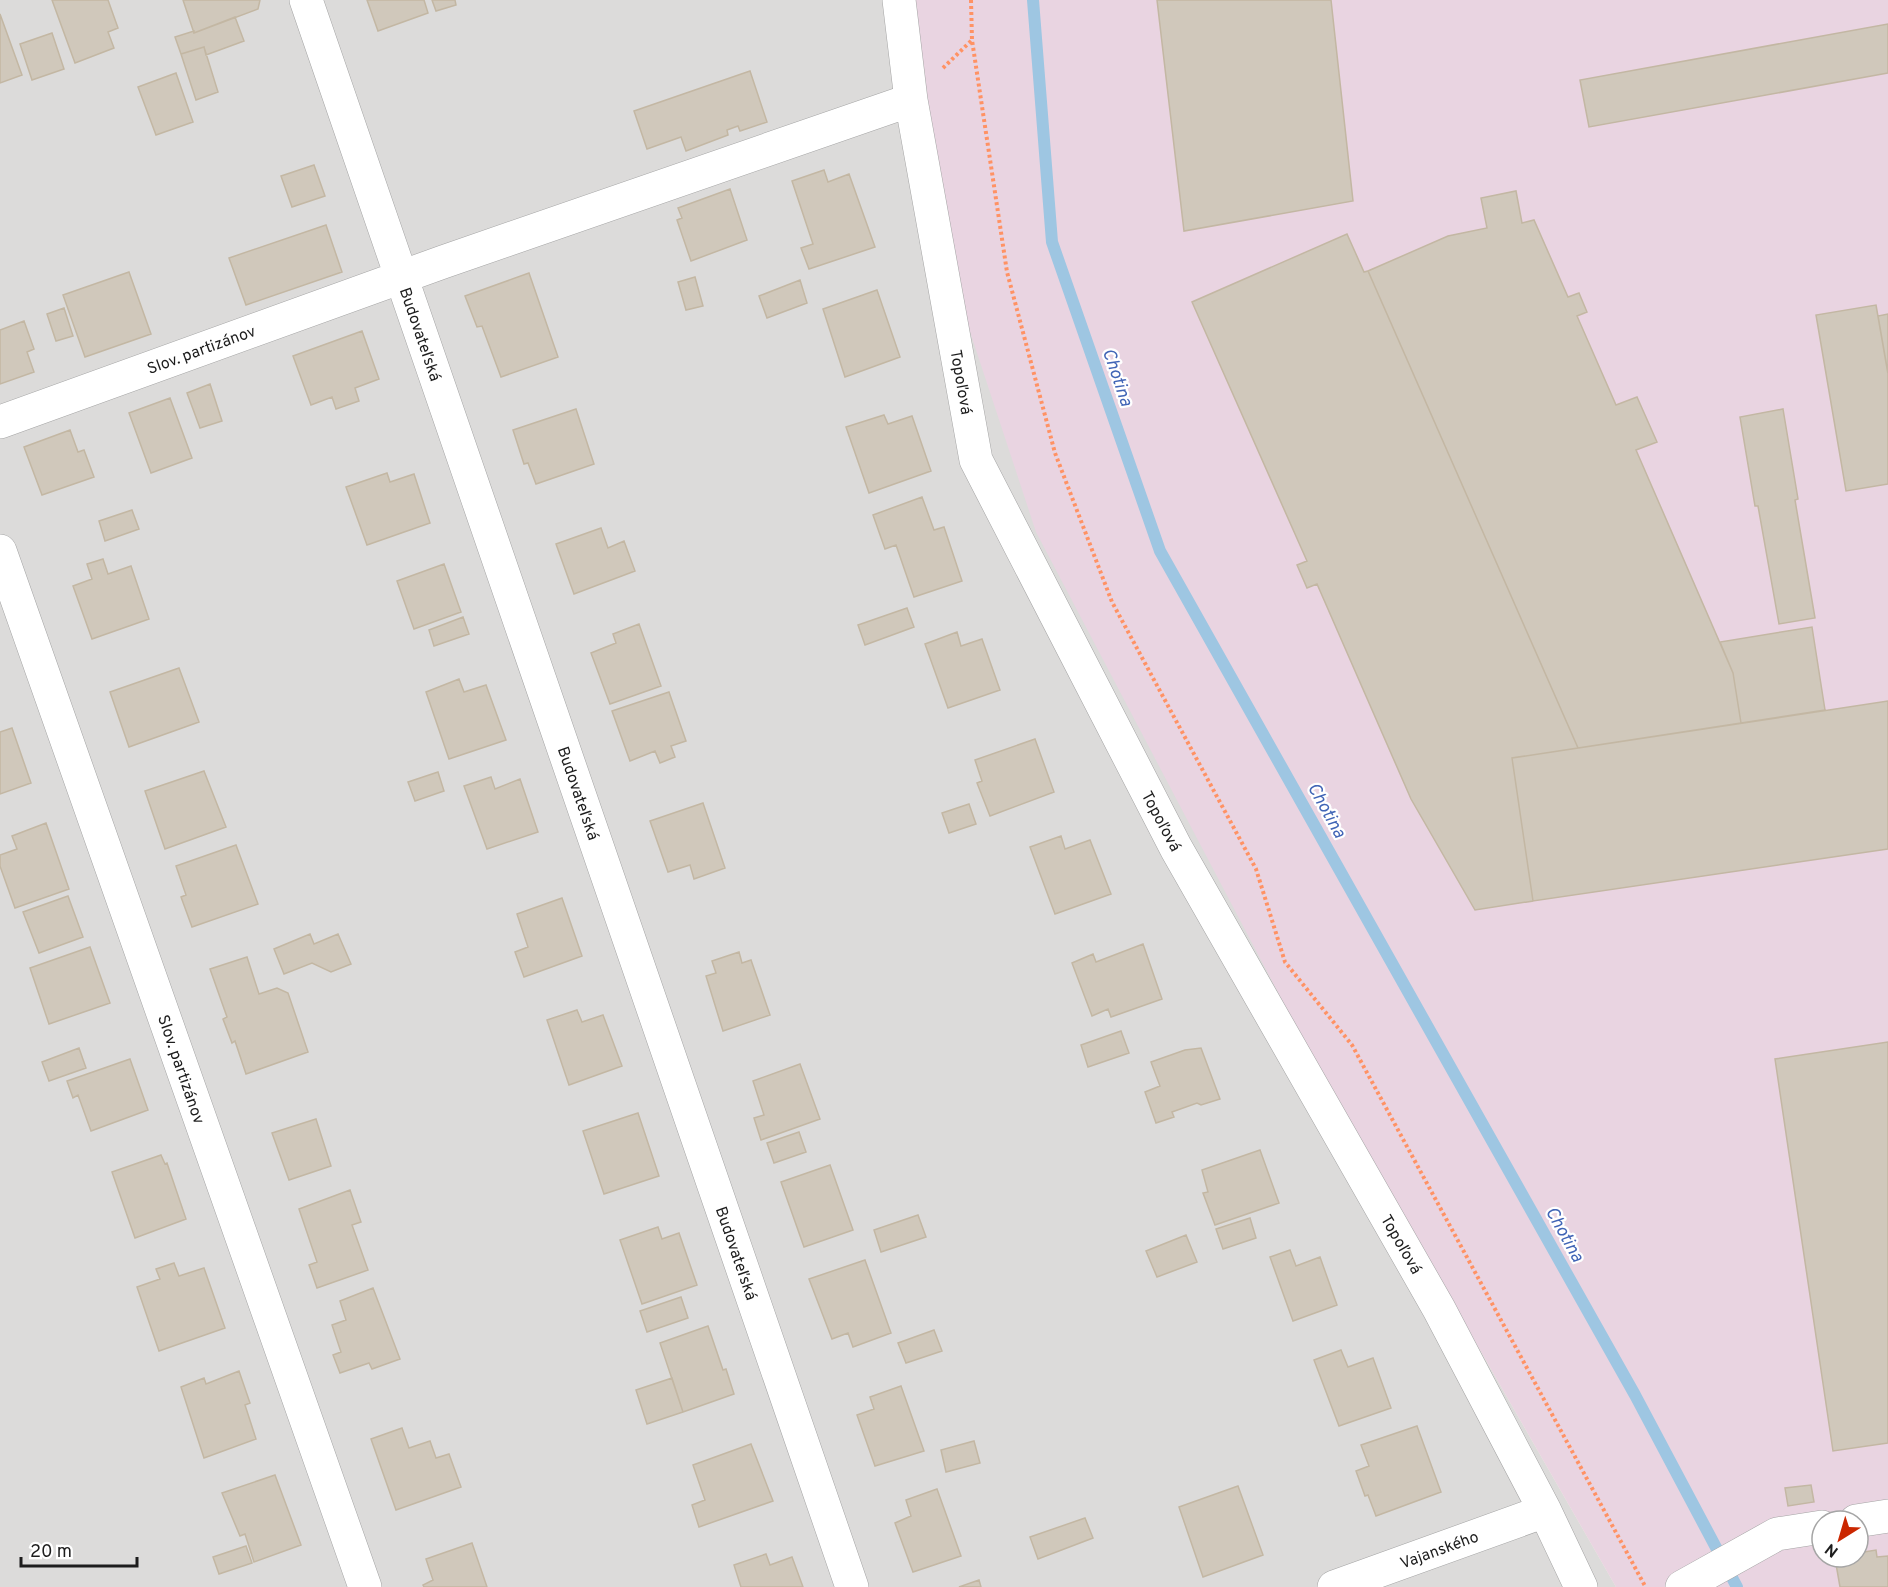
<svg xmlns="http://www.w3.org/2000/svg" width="1888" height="1587" viewBox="0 0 1888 1587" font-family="Overpass,sans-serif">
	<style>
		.residential { fill: #dcdbda }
		.industrial { fill: #e9d4e1; fill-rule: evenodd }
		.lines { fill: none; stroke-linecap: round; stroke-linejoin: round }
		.stream { stroke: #9ec6e2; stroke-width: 12 }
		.building { fill: #d0c8bb; stroke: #c3b7a3; stroke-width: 1.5 }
		.minor-casing { stroke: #a4a4a4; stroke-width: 34 }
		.path { stroke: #ff9264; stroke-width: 4; stroke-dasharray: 3 3; stroke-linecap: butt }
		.minor { stroke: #fff; stroke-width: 33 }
		.labels { text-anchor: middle; stroke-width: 4.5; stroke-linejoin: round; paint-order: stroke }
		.street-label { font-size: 16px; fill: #1d1d1d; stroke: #fff }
		.water-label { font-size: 18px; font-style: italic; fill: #4165b6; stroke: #fff }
	</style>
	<rect width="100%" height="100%" fill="#f0eee2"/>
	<path class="residential" d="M0,0H908L1313,1059L1616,1587H0Z"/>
	<path class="industrial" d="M908,0H1888V1587H1616L1313,1059L1036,532L921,183ZM1822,1521H1858V1557H1822Z"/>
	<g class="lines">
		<path class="stream" d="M1033,0L1052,242L1160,551L1635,1395L1737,1587"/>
	</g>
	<path class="building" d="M52,0H108L118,28L108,32L114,48L75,63Z
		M183,0H260L258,9L194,33Z
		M367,0H424L428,13L378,31Z
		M432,0H455L456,5L436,11Z
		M1157,0H1331L1353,201L1184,231Z
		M0,14L22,75L0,83Z
		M235,17L244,41L206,55L204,47L181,54L175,37L194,31V33Z
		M1888,24V73L1589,127L1580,80Z
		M52,33L64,69L32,80L20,44Z
		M204,47L218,92L196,100L181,54Z
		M750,71L767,122L740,131L738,126L727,130L728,135L686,151L681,137L647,149L634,111Z
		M176,73L193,122L156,135L138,87Z
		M314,165L325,196L292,207L281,176Z
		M824,170L828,182L849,174L875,247L809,269L801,248L813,244L792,181Z
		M730,189L747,240L691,261L677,220L682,218L678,208Z
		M1516,191L1522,223L1534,220L1568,297L1579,293L1587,312L1577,316L1616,405L1637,397L1657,442L1636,450L1733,673L1741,723L1578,748L1368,271L1448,236L1487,228L1481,198Z
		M326,225L342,272L246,305L229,258Z
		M1347,234L1364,272L1368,271L1578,748L1512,758L1533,901L1475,910L1411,799L1317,584L1307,588L1297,565L1307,561L1192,302Z
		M129,272L151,334L85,357L63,295Z
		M529,273L558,357L501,377L482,326L477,327L465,296Z
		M695,277L703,306L686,310L678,282Z
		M800,280L807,303L767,318L759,296Z
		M877,290L900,357L845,377L823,309Z
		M1876,305L1888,374V484L1846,491L1816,315Z
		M64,308L73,336L56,341L47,314Z
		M1888,314V373L1878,316Z
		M24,321L34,349L27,352L34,372L0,384V330Z
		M362,331L379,379L355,388L359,401L336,409L332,397L311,405L293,356Z
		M210,384L222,421L200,428L187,393Z
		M170,398L192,458L151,473L129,413Z
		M576,409L594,464L536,484L528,463L524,464L513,430Z
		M1783,409L1798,499L1795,500L1815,618L1779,624L1758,506H1755L1740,417Z
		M884,415L888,424L912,416L931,471L869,493L846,427Z
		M70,430L78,452L84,450L94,477L42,495L24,447Z
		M387,473L390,482L414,474L430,523L367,545L346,487Z
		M922,497L934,530L944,527L962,581L914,597L896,545L885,549L873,515Z
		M132,510L139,529L105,541L99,521Z
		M601,528L608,548L624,541L635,571L574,594L556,544Z
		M103,559L108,574L131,566L149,619L92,639L73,586L92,579L87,564Z
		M444,564L461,612L414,629L397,581Z
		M907,608L914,627L865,645L858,625Z
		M463,617L469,634L434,646L429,630Z
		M639,624L661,686L610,704L591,653L616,643L613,634Z
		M1812,627L1825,710L1741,723L1733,673L1720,642Z
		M957,632L961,646L982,639L1000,690L948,708L925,644Z
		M179,668L199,722L129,747L110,692Z
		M459,679L464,692L486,685L506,740L449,759L426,692Z
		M669,692L686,741L671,746L675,757L660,763L655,751L630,761L612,711Z
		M1888,701V849L1533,901L1512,758Z
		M12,728L31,783L0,794V732Z
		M1035,739L1054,792L990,816L977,783L982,781L975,760Z
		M204,771L226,827L165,849L145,791Z
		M438,772L444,791L415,801L408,782Z
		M491,777L495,789L520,779L538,832L487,849L464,786Z
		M703,803L725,868L694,879L690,865L668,872L650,821Z
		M969,804L976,824L949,833L942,813Z
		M46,823L69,889L15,908L0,866V855L17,849L12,836Z
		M1061,836L1065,849L1090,840L1111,894L1055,914L1030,847Z
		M236,845L258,904L192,927L181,897L186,895L176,866Z
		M68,896L83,937L39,953L23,912Z
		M562,898L582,956L524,977L515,952L528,947L517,914Z
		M310,934L314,944L338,934L351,964L331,972L312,963L284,974L274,949Z
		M1143,944L1162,999L1111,1017L1108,1009L1092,1016L1072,963L1093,954L1096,962Z
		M90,947L110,1003L49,1024L30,968Z
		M739,952L742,963L751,960L770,1015L723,1031L706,976L716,973L712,961Z
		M247,957L259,994L277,988L288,993L308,1052L246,1074L235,1041L232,1043L223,1019L227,1017L210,969Z
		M577,1010L582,1022L603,1015L622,1066L569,1085L547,1020Z
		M1121,1031L1129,1053L1088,1067L1081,1045Z
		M1888,1042V1443L1833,1451L1775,1059Z
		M79,1048L86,1068L49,1081L42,1062Z
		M1201,1048L1220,1099L1201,1105L1197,1103L1172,1112L1174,1117L1156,1123L1145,1092L1160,1086L1151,1062L1185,1050Z
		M130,1059L148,1110L91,1131L78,1095L73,1098L67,1081Z
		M800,1064L820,1119L761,1140L754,1118L764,1115L753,1081Z
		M638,1113L659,1176L604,1194L583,1131Z
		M316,1119L331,1166L289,1180L272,1133Z
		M799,1132L806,1152L774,1163L767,1143Z
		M1260,1150L1279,1203L1215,1225L1203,1193L1208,1192L1202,1170Z
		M161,1155L165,1164L167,1163L186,1219L135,1238L112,1172Z
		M830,1165L853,1230L804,1247L781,1182Z
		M350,1190L361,1222L352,1225L368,1270L317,1288L309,1265L317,1262L299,1209Z
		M918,1215L926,1237L881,1252L874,1230Z
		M1250,1218L1256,1238L1223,1249L1216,1229Z
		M658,1227L662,1239L679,1233L697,1285L642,1304L620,1240Z
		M1186,1235L1197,1262L1157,1277L1146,1251Z
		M1290,1250L1296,1266L1320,1257L1337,1305L1293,1321L1270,1257Z
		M865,1260L891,1333L853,1347L848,1333L832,1339L809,1279Z
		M174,1263L179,1276L204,1268L225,1328L159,1351L137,1287L160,1279L156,1269Z
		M373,1288L400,1359L372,1369L369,1363L340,1373L333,1355L341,1352L332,1325L346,1320L340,1301Z
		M681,1297L688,1318L647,1332L640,1311Z
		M708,1326L723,1370L726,1369L734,1394L683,1412L660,1343Z
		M934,1330L942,1351L906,1363L898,1343Z
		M1341,1350L1348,1367L1373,1358L1391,1408L1339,1426L1314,1360Z
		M239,1371L250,1403L245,1405L256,1439L204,1458L181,1387L204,1378L206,1384Z
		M672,1378L683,1412L647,1424L636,1390Z
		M901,1386L924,1451L875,1466L857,1415L874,1409L870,1397Z
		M1417,1426L1441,1492L1376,1516L1368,1495L1365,1496L1356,1471L1369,1466L1361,1445Z
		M402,1428L409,1448L430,1441L436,1458L449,1454L461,1487L396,1510L371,1439Z
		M974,1441L980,1463L946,1472L941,1450Z
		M751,1444L773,1501L699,1527L692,1505L705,1500L693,1465Z
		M275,1475L301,1545L254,1562L245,1534L240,1536L222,1493Z
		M1811,1485L1814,1502L1788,1506L1785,1488Z
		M1238,1486L1263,1555L1203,1577L1179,1507Z
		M937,1489L961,1556L913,1572L895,1523L911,1516L906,1500Z
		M1085,1518L1093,1538L1038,1559L1030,1537Z
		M472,1543L487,1587H424L423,1585L433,1580L426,1559Z
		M246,1546L252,1563L219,1574L213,1557Z
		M1876,1550L1877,1557L1888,1556V1587H1840L1836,1564L1841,1563L1839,1557H1858V1553Z
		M766,1554L770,1565L792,1557L803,1587H741L734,1565Z
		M979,1580L981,1587H959Z"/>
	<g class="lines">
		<g class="minor-casing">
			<path id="minor" d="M306,0L852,1587
				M899,0L911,100L976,460L1176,848L1439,1309L1545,1511L1581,1587
				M0,422L443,262L911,100
				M0,551L365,1587
				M1856,1521L1888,1516
				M1334,1587L1545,1511
				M1682,1587L1777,1534L1822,1527"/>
		</g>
		<path class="path" d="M971,0L972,40L1007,272L1055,453L1112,602L1256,869L1285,962L1352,1045L1645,1586
			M943,68L972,40"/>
		<use href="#minor" class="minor"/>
	</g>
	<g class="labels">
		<g class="street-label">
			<text transform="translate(421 334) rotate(71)" y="6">Budovateľská</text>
			<text transform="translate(201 349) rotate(-20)" y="6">Slov. partizánov</text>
			<text transform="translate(962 382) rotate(80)" y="6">Topoľová</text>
			<text transform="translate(579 793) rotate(71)" y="6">Budovateľská</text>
			<text transform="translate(1162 821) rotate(62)" y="6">Topoľová</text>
			<text transform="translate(182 1069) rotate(71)" y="6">Slov. partizánov</text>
			<text transform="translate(1402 1244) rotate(60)" y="6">Topoľová</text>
			<text transform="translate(737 1253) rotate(71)" y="6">Budovateľská</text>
			<text transform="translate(1439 1549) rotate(-20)" y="6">Vajanského</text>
		</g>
		<g class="water-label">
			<text transform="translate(1118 377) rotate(71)" y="6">Chotina</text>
			<text transform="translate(1327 810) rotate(61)" y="6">Chotina</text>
			<text transform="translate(1565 1234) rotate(61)" y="6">Chotina</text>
		</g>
	</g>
	<g transform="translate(1840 1539) rotate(217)"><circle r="28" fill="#ffffff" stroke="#a5a5a5" stroke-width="1.5"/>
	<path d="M0-4.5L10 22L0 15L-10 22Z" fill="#cb2700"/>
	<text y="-9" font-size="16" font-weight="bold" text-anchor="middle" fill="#1d1d1d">N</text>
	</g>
	<path d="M21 1557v9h116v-9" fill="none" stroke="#1d1d1d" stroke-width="3"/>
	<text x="30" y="1557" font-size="18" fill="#1d1d1d" stroke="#ffffff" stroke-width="4.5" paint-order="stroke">20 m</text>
</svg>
